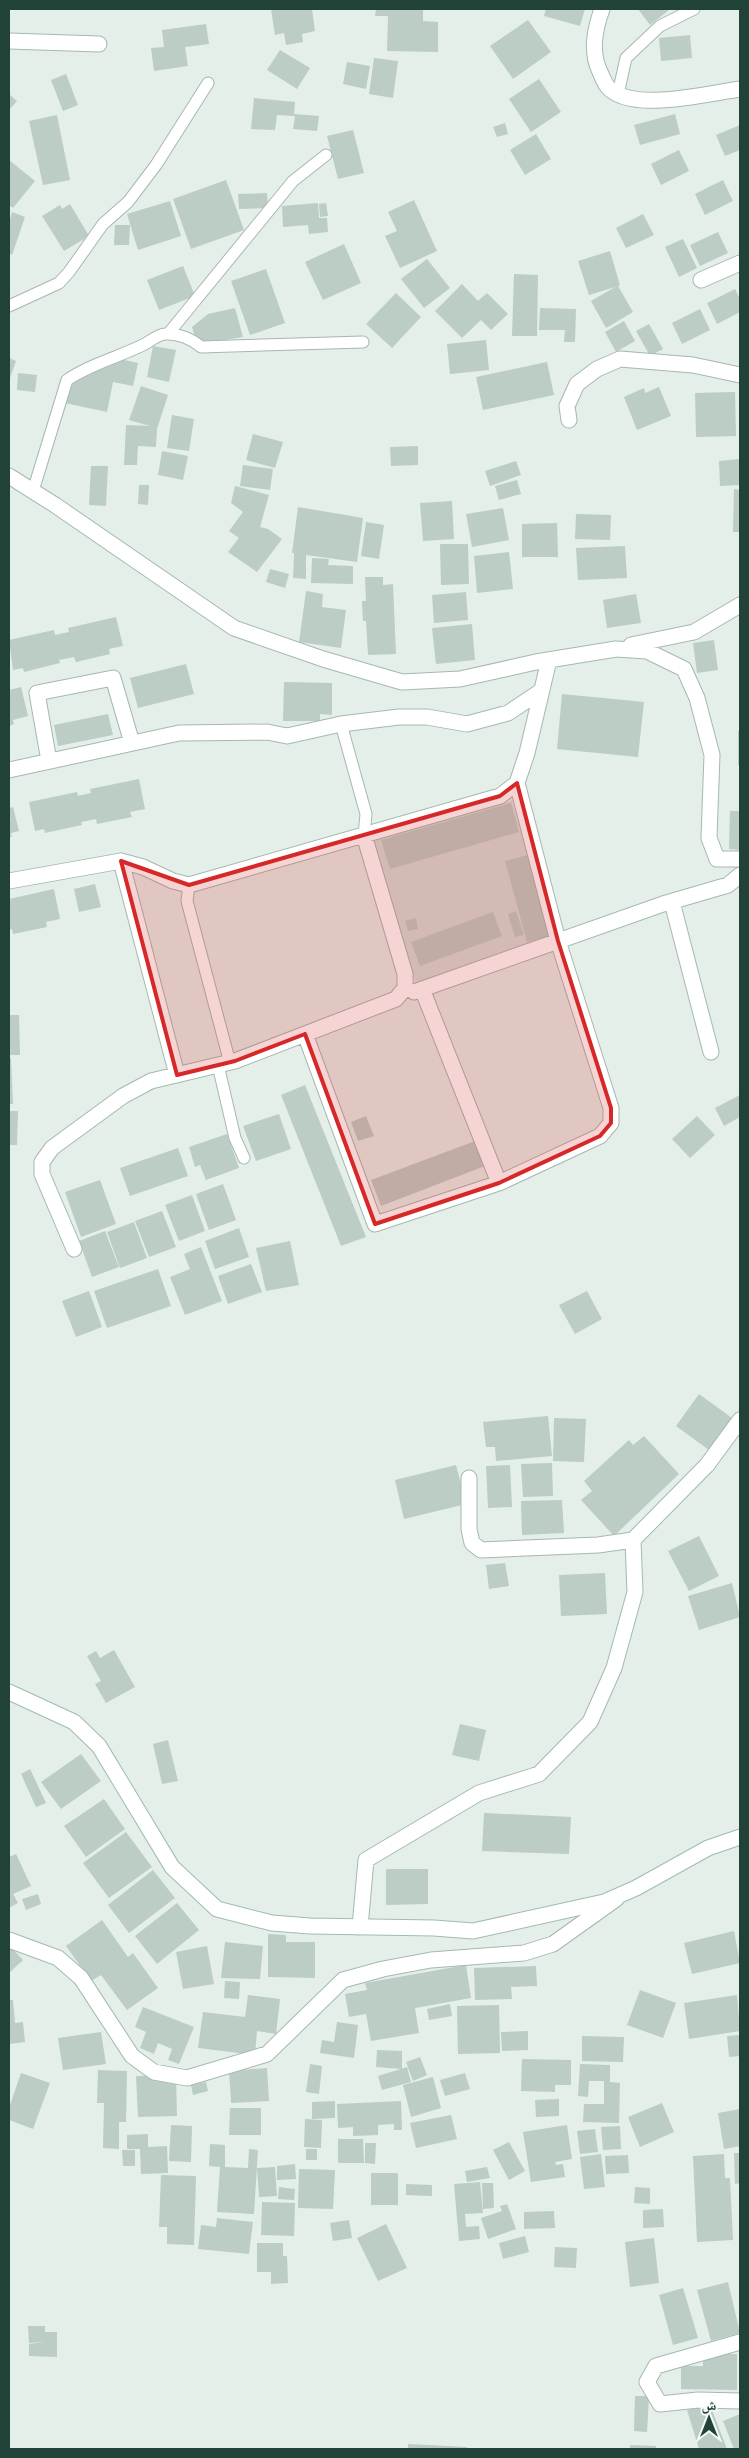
<svg xmlns="http://www.w3.org/2000/svg" width="749" height="2458" viewBox="0 0 749 2458" font-family="Barlow,'Noto Naskh Arabic',sans-serif">
	<style>
		.built { fill: #d2dfd7 }
		.building { fill: #bbcdc4 }
		.lines { fill: none; stroke-linecap: round; stroke-linejoin: round }
		.lane-casing { stroke: #a6b8b0; stroke-width: 13 }
		.street-casing { stroke: #a6b8b0; stroke-width: 17 }
		.secondary-casing { stroke: #a1bbaf; stroke-width: 17 }
		.lane { stroke: #fff; stroke-width: 11 }
		.street { stroke: #fff; stroke-width: 15 }
		.secondary { stroke: #fff; stroke-width: 15 }
		.marked { fill: #d62828; fill-opacity: 0.2; stroke: #d62828; stroke-width: 4; stroke-linejoin: round }
	</style>
	<rect width="100%" height="100%" fill="#e4efe9"/>
	<path class="built" d="M512,801L553,940L416,985L374,839Z"/>
	<path class="building" d="M271,9H312L315,31L302,34L303,42L286,45L284,33L275,35Z
		M376,9H423V21L438,22V52L387,51L388,16H375Z
		M546,9H585L580,26L544,16Z
		M638,9H667L668,11L650,25Z
		M528,20L551,52L513,79L490,46Z
		M206,24L209,44L185,47L188,66L154,71L151,48L164,47L162,30Z
		M690,35L692,58L661,61L659,38Z
		M280,50L310,68L297,89L267,70Z
		M374,58L398,61L393,98L369,94Z
		M347,62L370,66L366,89L343,84Z
		M66,74L78,105L63,111L51,80Z
		M539,79L561,112L531,132L509,99Z
		M9,94L17,101L9,110Z
		M254,98L295,102L294,114L319,116L317,131L293,129L295,116L277,115L275,130L251,129Z
		M675,114L680,134L640,145L634,125Z
		M57,115L70,180L43,185L29,121Z
		M505,123L508,134L497,137L493,127Z
		M740,125V150L725,156L716,135Z
		M353,130L364,173L338,179L327,136Z
		M536,134L551,159L525,175L510,150Z
		M679,150L689,171L661,185L651,164Z
		M9,160L35,181L13,208L9,205Z
		M226,180L244,230L191,249L173,199Z
		M723,180L733,201L705,215L695,194Z
		M267,193L268,208L239,209L238,194Z
		M414,200L437,251L400,268L385,236L397,231L388,212Z
		M170,201L181,236L138,250L127,214Z
		M318,203L319,218H327L328,232L309,234L308,225L283,227L282,206Z
		M326,203L328,216L320,217L319,204Z
		M70,204L89,236L64,251L42,216L60,205L62,209Z
		M12,212L25,217L12,255L9,253V223Z
		M643,214L654,235L626,248L616,228Z
		M115,225H130L129,245H114Z
		M718,232L728,253L700,266L690,245Z
		M683,239L697,268L679,277L665,247Z
		M344,244L361,283L323,300L305,262Z
		M610,251L620,285L618,286L633,312L606,328L591,301L615,287L589,295L578,261Z
		M427,259L450,288L424,308L401,279Z
		M183,266L195,296L159,310L147,280Z
		M266,269L285,323L250,335L231,281Z
		M514,274L538,275L537,336H512Z
		M462,284L478,301L487,293L508,314L491,330L481,320L462,338L435,311Z
		M735,289L740,299V312L717,324L707,303Z
		M396,293L421,317L392,348L366,324Z
		M235,308L243,337L207,343L195,337L192,327L208,314Z
		M540,308L576,309L575,342H564L565,330H539Z
		M700,309L710,330L682,344L672,323Z
		M624,321L635,341L616,352L605,332Z
		M649,324L663,349L650,356L636,331Z
		M486,340L489,370L450,374L447,344Z
		M153,346L176,350L169,382L147,377Z
		M9,358L16,361L9,381Z
		M120,359L138,363L133,386L113,382L107,412L65,403L70,382Z
		M547,362L554,395L483,410L476,377Z
		M18,373L37,375L35,392L17,390Z
		M141,386L168,395L157,429L156,447L138,446L137,465H124L126,425L150,426L129,420Z
		M659,387L671,416L637,430L624,397L644,388L645,393Z
		M735,392L736,436L696,437L695,393Z
		M172,415L194,419L189,451L167,448Z
		M253,434L283,442L275,468L246,460Z
		M418,446V465L391,466L390,447Z
		M162,451L188,456L183,480L158,475Z
		M740,459V485L720,486L719,461Z
		M516,461L521,475L490,486L485,471Z
		M243,465L273,469L270,490L240,486Z
		M91,466H108L106,506L89,505Z
		M517,480L521,494L499,500L495,486Z
		M139,485H149L148,505L138,504Z
		M235,486L269,495L260,527L268,529L282,539L257,572L228,552L239,538L229,531L243,512L231,503Z
		M734,489L740,490V532H733Z
		M452,501L454,539L423,541L420,503Z
		M298,507L363,518L357,562L306,555V579L293,578L294,553H292Z
		M503,508L509,540L472,547L466,514Z
		M576,514L611,515L610,540L575,539Z
		M366,522L384,525L379,559L361,556Z
		M557,523L558,557H522V524Z
		M440,544H468L469,584L441,585Z
		M625,546L627,578L578,580L576,548Z
		M509,552L513,589L477,593L474,556Z
		M312,558L329,559L328,565L353,566V584L311,583Z
		M270,569L289,574L285,588L266,582Z
		M365,577H383V585L393,584L396,654L368,655L366,621H363L362,601H366Z
		M306,591L323,594L322,607L346,610L341,648L299,642Z
		M466,592L468,620L434,623L432,595Z
		M636,594L641,623L607,628L603,600Z
		M116,617L123,646L109,649L110,654L76,662L74,657L59,660L60,663L24,672L23,668L13,670L9,640L54,630L55,635L69,632L68,628Z
		M472,624L475,660L436,664L432,628Z
		M714,640L718,670L697,673L693,643Z
		M186,664L194,694L138,708L130,678Z
		M284,682L332,683V715L320,714V721H283Z
		M21,687L28,716L13,720L14,724L9,726V690Z
		M562,694L644,702L638,757L557,749Z
		M108,714L113,735L58,746L54,725Z
		M738,731H740V765H738Z
		M139,779L145,809L130,812L132,817L97,824L96,819L81,822L82,825L45,833L44,829L35,831L29,802L77,792L78,796L91,793L90,789Z
		M511,803L519,832L390,869L381,840Z
		M13,807L19,831L11,833L12,837H9V808Z
		M730,811H740V850L729,849Z
		M531,854L553,935L527,942L505,861Z
		M95,884L101,907L79,912L74,889Z
		M54,889L60,919L46,922L47,927L13,934L12,929L9,930V899Z
		M516,911L524,935L515,937L508,914Z
		M493,912L502,936L420,966L411,942Z
		M416,918L418,929L408,931L405,921Z
		M9,1015H19L20,1055H9Z
		M9,1058H11L13,1104H9Z
		M305,1085L366,1237L341,1246L281,1095Z
		M740,1095V1117L724,1126L715,1108Z
		M9,1111H18L17,1145H9Z
		M279,1114L291,1149L256,1161L243,1126Z
		M366,1116L374,1136L358,1141L351,1122Z
		M697,1116L715,1135L690,1158L672,1139Z
		M227,1134L239,1168L206,1180L200,1165L195,1167L189,1147Z
		M475,1141L485,1166L381,1206L371,1180Z
		M178,1148L188,1176L130,1196L120,1168Z
		M100,1180L116,1224L81,1237L65,1192Z
		M223,1184L236,1220L209,1230L196,1194Z
		M192,1195L205,1231L179,1241L165,1205Z
		M162,1211L176,1247L149,1257L135,1221Z
		M134,1222L147,1258L120,1268L107,1232Z
		M239,1228L249,1257L215,1269L205,1241Z
		M105,1231L119,1267L92,1277L79,1241Z
		M290,1241L299,1285L266,1291L256,1248Z
		M201,1247L222,1301L185,1315L170,1277L190,1269L184,1254Z
		M251,1264L262,1292L228,1304L218,1276Z
		M158,1269L171,1306L107,1328L94,1291Z
		M89,1291L102,1327L76,1337L62,1301Z
		M587,1291L602,1319L575,1334L559,1305Z
		M699,1394L732,1418L709,1450L676,1426Z
		M548,1416L552,1456L496,1461L495,1447H486L483,1422Z
		M554,1418L586,1419L584,1462L553,1461Z
		M644,1436L679,1474L614,1536L581,1500L592,1491L584,1481L629,1440L633,1445Z
		M552,1463L553,1496L523,1497L521,1464Z
		M456,1465L466,1504L404,1519L395,1480Z
		M510,1465L512,1507L488,1508L486,1466Z
		M562,1500L564,1533L522,1535L521,1501Z
		M699,1536L719,1576L689,1591L668,1551Z
		M505,1563L509,1586L489,1589L486,1565Z
		M605,1573L607,1614L561,1616L559,1575Z
		M732,1583L740,1617L699,1630L688,1596Z
		M114,1650L135,1687L106,1703L95,1684L101,1681L87,1656L96,1651L100,1658Z
		M460,1724L486,1730L479,1761L452,1755Z
		M168,1740L178,1781L162,1784L153,1744Z
		M81,1754L101,1781L61,1809L41,1782Z
		M30,1769L46,1803L36,1807L21,1774Z
		M104,1799L125,1829L86,1857L64,1826Z
		M484,1813L571,1817L569,1854L482,1851Z
		M126,1832L152,1867L109,1898L83,1863Z
		M16,1854L31,1886L13,1894L18,1903L9,1908V1857Z
		M386,1869H428V1904L386,1905Z
		M153,1870L175,1898L129,1933L108,1905Z
		M38,1894L41,1904L26,1910L22,1899Z
		M177,1903L199,1930L157,1964L135,1936Z
		M102,1920L128,1957L133,1953L158,1988L127,2010L101,1975L91,1981L66,1946Z
		M734,1931L740,1963L692,1974L684,1943Z
		M268,1934L286,1935V1942H315V1978L268,1977Z
		M225,1942L263,1946L260,1979L221,1978Z
		M9,1945L23,1960L9,1973Z
		M207,1946L214,1984L183,1989L176,1952Z
		M466,1965L471,1998L415,2008L419,2033L371,2041L366,2014L349,2017L345,1994L367,1990L365,1983Z
		M536,1966L537,1986L511,1987L512,1999L475,2000L474,1968Z
		M225,1981L240,1982L239,1999L224,1998Z
		M640,1990L676,2003L663,2038L627,2025Z
		M248,1995L280,1999L276,2034L257,2031L255,2055L198,2048L203,2012L245,2017Z
		M737,1995L740,2031L689,2039L684,2003Z
		M9,2000H13L15,2023L23,2022L25,2042L9,2044Z
		M450,2004L452,2016L429,2020L427,2009Z
		M499,2005L500,2053L458,2054L457,2006Z
		M143,2007L194,2027L179,2064L168,2060L172,2049L158,2043L154,2054L140,2048L146,2032L135,2027Z
		M337,2022L358,2025L354,2058L320,2053L322,2040L334,2042Z
		M528,2031V2050L502,2051L501,2032Z
		M101,2032L106,2064L63,2070L58,2038Z
		M740,2035V2056L729,2057L727,2036Z
		M582,2036L624,2037L623,2062L582,2061Z
		M377,2050L402,2051V2069L376,2067Z
		M420,2057L427,2075L413,2081L406,2062Z
		M522,2059L571,2060V2085H555V2092L521,2091Z
		M310,2064L322,2066L319,2094L306,2092Z
		M580,2064L610,2065V2082L620,2083L619,2123L583,2122L584,2104H604V2081H589L588,2097L578,2096Z
		M407,2067L411,2082L382,2090L378,2076Z
		M267,2068L269,2101L231,2103L229,2071Z
		M98,2070L127,2071L126,2122H119V2149L103,2148L104,2103H97Z
		M21,2073L50,2083L33,2129L9,2120V2108Z
		M465,2073L470,2089L445,2096L440,2080Z
		M176,2075L177,2116L138,2117L136,2076Z
		M433,2077L441,2108L411,2117L403,2085Z
		M206,2082L208,2091L193,2095L191,2085Z
		M559,2099V2116L536,2117L535,2100Z
		M335,2101V2118L312,2119V2102Z
		M401,2101L402,2130H394V2124L378,2125V2135L353,2136V2127L338,2128L337,2104Z
		M662,2103L674,2132L640,2147L628,2117Z
		M230,2108H261V2135H229Z
		M740,2109V2146L724,2149L718,2113Z
		M451,2115L457,2139L416,2148L410,2123Z
		M305,2119L322,2120L321,2148L304,2147Z
		M171,2125L192,2126L191,2162L169,2161Z
		M567,2125L572,2159L555,2162L556,2165L563,2164L565,2177L531,2182L523,2132Z
		M620,2126L621,2149L603,2150L601,2127Z
		M595,2129L598,2152L580,2154L577,2131Z
		M148,2134V2147L167,2146L168,2173L141,2174L140,2149H127V2135Z
		M338,2139H363L364,2163H338Z
		M509,2142L525,2171L509,2180L493,2150Z
		M365,2143H376L375,2164L365,2163Z
		M210,2144L225,2145V2167L248,2168L249,2149L258,2150L254,2214L217,2212L220,2167L209,2166Z
		M306,2149H317V2160H306Z
		M122,2150H135V2166H123Z
		M734,2153H740V2183L735,2184Z
		M601,2154L605,2187L584,2189L580,2157Z
		M724,2154L725,2178H730L733,2240L697,2242L693,2156Z
		M628,2155L629,2173L606,2174L605,2156Z
		M295,2164L296,2179L277,2180V2166Z
		M275,2167L277,2196L259,2197L257,2168Z
		M487,2167L490,2178L467,2182L465,2171Z
		M299,2169L335,2170L333,2209L298,2208Z
		M371,2173H398V2205H371Z
		M161,2175L196,2176L194,2245L167,2244V2227H159Z
		M480,2182L483,2213L465,2214L466,2227L479,2226L480,2239L459,2241L454,2184Z
		M482,2183H493L494,2208L483,2209Z
		M406,2184L432,2185V2196L406,2195Z
		M279,2187L295,2189L294,2200L278,2199Z
		M635,2187L650,2188V2204L634,2203Z
		M262,2202L295,2203L294,2236L261,2235Z
		M507,2204L516,2229L488,2239L481,2218L502,2211L500,2206Z
		M663,2209L664,2227L643,2228V2210Z
		M554,2211L555,2228L524,2229V2212Z
		M217,2218L253,2222L249,2254L198,2249L201,2225L216,2227Z
		M349,2220L352,2238L333,2241L330,2223Z
		M386,2224L407,2268L378,2281L357,2238Z
		M525,2236L529,2252L503,2259L499,2243Z
		M654,2238L659,2283L630,2287L625,2242Z
		M257,2243H283V2256H287L288,2283L271,2284V2272H257Z
		M555,2247L577,2248L576,2268L554,2267Z
		M728,2282L740,2333L711,2341L697,2290Z
		M683,2288L698,2338L673,2345L659,2295Z
		M28,2326H45V2332H57V2357L29,2356V2344L44,2342L29,2343Z
		M703,2354H737V2390L681,2389V2366H703Z
		M635,2396H649L647,2432L634,2431Z
		M709,2402L727,2449H699L687,2410Z
		M740,2414V2449H734L723,2421Z
		M408,2444L467,2447V2449H408Z
		M630,2445L656,2446V2449H630Z"/>
	<g class="lines">
		<g class="lane-casing">
			<path id="lane" d="M618,94L626,58L660,26L694,9
				M9,306L59,283L69,272L103,224L128,202L156,165L208,83
				M168,334L293,181L326,155
				M33,491L67,380C90,364 119,357 145,344C150,341 159,334 165,334C178,333 192,339 201,347L363,342
				M341,724L366,814L364,835
				M189,885L187,901L230,1063
				M218,1065L235,1138L244,1158"/>
		</g>
		<g class="street-casing">
			<path id="street" d="M602,9C595,29 590,51 600,72C602,76 604,82 607,86C629,114 709,93 740,89
				M9,41L99,44
				M701,280L740,263
				M569,420L567,406L577,384L597,369L620,359L693,365L740,375
				M9,476L55,505L234,628L323,659L402,682L460,679L536,662L616,649L647,651L684,669L697,698L712,755L709,838L717,859H740
				M631,645L694,632L740,605
				M49,761L37,693L113,678L132,743
				M9,770L179,733L267,732L287,736L341,724L399,717H427L467,724L508,713L541,691
				M121,861L177,1075
				M9,881L121,861L143,867L173,881L189,885L500,796L517,783L527,753L549,660
				M672,902L711,1052
				M414,992L663,904L728,885L740,875
				M305,1034L375,1224L499,1183L422,989
				M499,1183L600,1136L611,1123V1108L558,941L517,783
				M74,1249L42,1174V1162L52,1148L123,1096L151,1081L235,1061L396,999L405,988V974L364,835
				M469,1478V1529L472,1543L481,1550L598,1545L633,1540
				M360,1927L366,1860L479,1793L539,1774L590,1722L614,1668L635,1592L633,1540L707,1465L740,1420
				M9,1940L58,1958L81,1978L132,2056L154,2072L187,2078L267,2054L343,1980L383,1969L431,1960L524,1953L553,1944L616,1899
				M740,2342L656,2366L647,2382L660,2404L698,2400L740,2401"/>
		</g>
		<g class="secondary-casing">
			<path id="secondary" d="M9,1692L74,1722L99,1746L172,1867L217,1909L272,1923L310,1926L434,1928L473,1931L604,1902L636,1888L708,1848L740,1837"/>
		</g>
		<use href="#lane" class="lane"/>
		<use href="#street" class="street"/>
		<use href="#secondary" class="secondary"/>
	</g>
	<path class="marked" d="M517,783L558,941L611,1108V1123L600,1136L499,1183L375,1224L305,1034L235,1061L177,1075L121,861L189,885L500,796Z"/>
	<rect width="749" height="2458" fill="none" stroke="#214236" stroke-width="20"/>
	<g transform="translate(709 2418)" stroke="#f5faf7" stroke-width="4" paint-order="stroke">
	<path d="M0-4L9 19L0 12L-9 19Z" fill="#214236"/>
	<text y="-8" font-size="14" font-weight="bold" text-anchor="middle" fill="#214236">ش</text>
	</g>
</svg>
